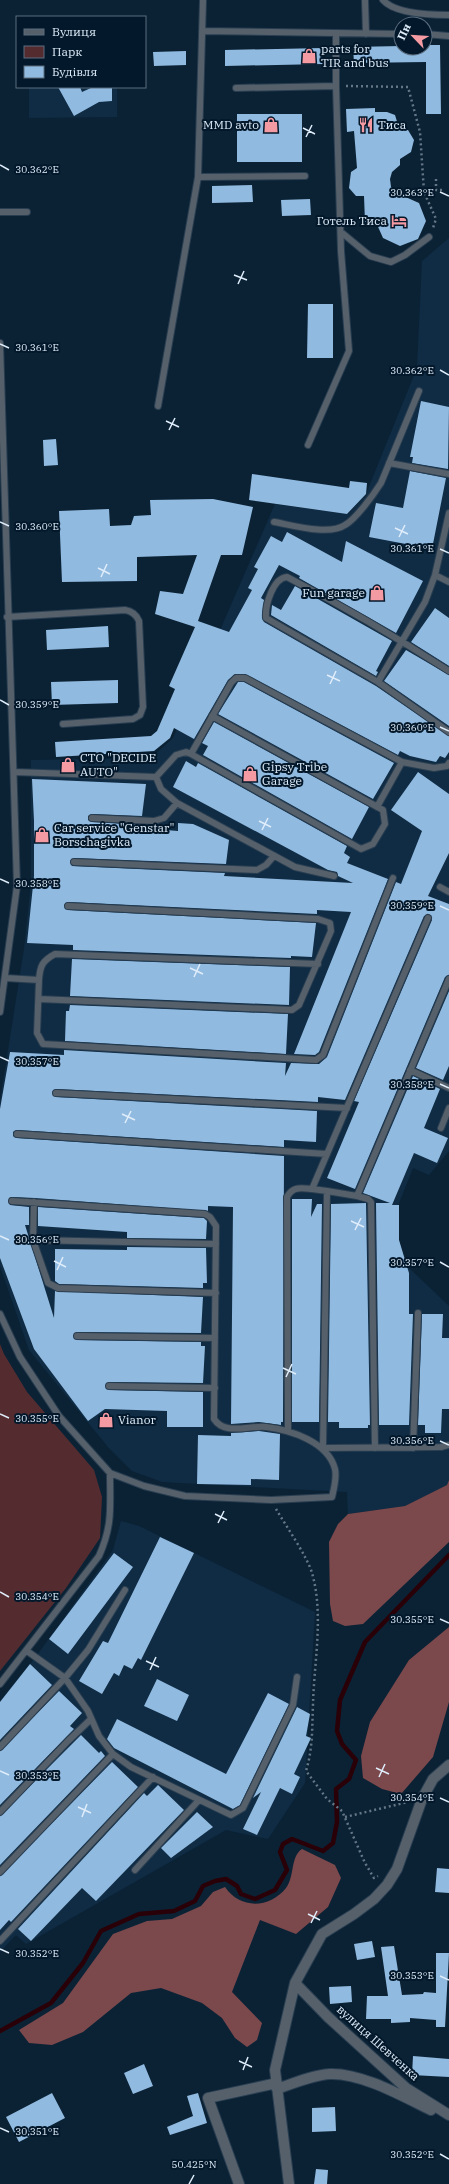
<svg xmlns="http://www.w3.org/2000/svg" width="449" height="2184" viewBox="0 0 449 2184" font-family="'IBM Plex Serif',serif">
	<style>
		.built { fill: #0f2c44 }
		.green { fill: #542c30 }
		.forest { fill: #7b484c }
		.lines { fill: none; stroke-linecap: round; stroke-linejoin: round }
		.stream { stroke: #290008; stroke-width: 4.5 }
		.building { fill: #91bae0 }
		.lane-casing { stroke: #293e51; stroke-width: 8 }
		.street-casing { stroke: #293e51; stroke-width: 12 }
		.path { stroke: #647787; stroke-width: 2.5; stroke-dasharray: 2 3; stroke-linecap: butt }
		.lane { stroke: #56606b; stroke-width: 6 }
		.street { stroke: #56606b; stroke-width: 10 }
		.ticks { fill: none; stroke: #dfedfa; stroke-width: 1.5 }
		.labels { text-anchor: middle; stroke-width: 4; stroke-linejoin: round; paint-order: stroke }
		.poi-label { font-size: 12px; fill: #dfedfa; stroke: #03182b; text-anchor: start }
		.street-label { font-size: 12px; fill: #dfedfa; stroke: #03182b }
		.ticks-label { font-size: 10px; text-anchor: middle; fill: #dfedfa; stroke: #03182b; stroke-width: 4; stroke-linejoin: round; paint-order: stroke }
	</style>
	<rect width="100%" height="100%" fill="#0b2235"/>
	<path class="built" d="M29,87H117V117L29,118Z
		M449,238V1151L429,1175L413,1168L393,1218L406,1265L449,1306V1480L447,1485L405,1506L348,1514L347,1492L162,1482L132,1471L108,1447L29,1350L0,1266V1101L24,949L31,882V760L151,758L173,738L275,504L348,514L366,494L417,368L422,261Z
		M121,1521L139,1526L315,1612L305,1783L268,1839L226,1830L26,1944L16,1935L0,1952V1701L35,1658L113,1550Z"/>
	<path class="green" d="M0,1344L4,1354L27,1392L94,1470L102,1497L100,1538L66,1588L0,1671Z"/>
	<path class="forest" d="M449,1480V1542L363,1624L345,1626L333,1621L330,1604L329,1542L338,1524L348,1514L405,1506L447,1485Z
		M449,1627V1702L433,1757L401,1794L382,1789L363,1778L361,1756L370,1722L409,1660Z
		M302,1849L335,1865L341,1878L328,1907L296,1934L260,1920L232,1992L262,2023L257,2040L247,2047L235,2038L222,2018L202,2003L161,1988L131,1993L83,2032L52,2045L29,2043L19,2030L63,2003L113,1934L147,1921L172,1919L201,1906L213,1892L225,1887C240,1909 269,1909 286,1888C295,1876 290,1857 302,1849Z"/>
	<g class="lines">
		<path class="stream" d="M0,2031L51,2003L83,1963L101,1931L139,1914L174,1911L195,1901L203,1886L215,1881L226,1879L237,1886L241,1894L255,1899L275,1890L287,1870L280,1852L283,1844L292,1839L323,1851L333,1843L337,1822L336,1789L349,1779L356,1760L342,1744L337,1731L340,1700L365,1642L449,1555"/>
	</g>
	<path class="building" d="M425,45H440L441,114H426V62L354,63L353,47L401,46V48H425Z
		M323,48V64L225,66V50Z
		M186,51V65L154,66L153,52Z
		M58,87H80L82,92L93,87H112V101L99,102L74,116Z
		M375,108V112H387L395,115L399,128L408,130L414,140L411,152L400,159V165L392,172L390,179L391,187L401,195L419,203L426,221L418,239L400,246L383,238L375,220L365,222L364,196H356L349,188L351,172L357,168L354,131L347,132L346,109Z
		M237,114H302V162H237Z
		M252,185L253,202L212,203V186Z
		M310,199L311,215L282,216L281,200Z
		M308,304H333V358H307Z
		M421,401L449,407L448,469L412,463L413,457H410Z
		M56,439L58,465L44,466L43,440Z
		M410,471L446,478L432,549L369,537L376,503L403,508Z
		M252,474L349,488L350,481L367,483L366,494L347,514L249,500Z
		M213,499L253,507L242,555H221L198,621L229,632L252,590L248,588L258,569L254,567L271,536L282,542L287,532L342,562L346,541L423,581L396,633L299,578L300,576L279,565L261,598L264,600L262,618L264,622L376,686L449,736V752L445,758L440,756L436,762L410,756L400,751L398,755L245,674H235L228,680L194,739L174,728L170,738L154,751L56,757L55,742L151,736L157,731L175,689L169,686L195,627L155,614L160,591L183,594L197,555L137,557V581L62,582L59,511L109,509L110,526L131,525L134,516L151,515L150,500Z
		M295,586L392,641L376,671L378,672L376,676L271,615L272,605L281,610Z
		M435,608L449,618V666L411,642Z
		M108,626L109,647L47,650L46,630Z
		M406,650L449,675V726L384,681Z
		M118,680V703L52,705L51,682Z
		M238,682H244L394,763L373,799L218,714Z
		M214,722L369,807L352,839L203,755L208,746L202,743Z
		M186,761L196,767L198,763L347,846L344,853L350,857L347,863L388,879L319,1052L315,1055L294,1054L351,912L317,910V914L68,902L64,905L68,910L316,923L312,957L291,956V958L73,950V945L27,943L34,876V821L32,779L146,784L142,816L92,814L88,816V820L92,822L141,825V828L178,831V823L193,824L229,840L226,864L74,858L70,861L72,866L225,873L224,876L353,883L338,876L337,872L328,870L173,787Z
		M418,772L449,794V853L428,896L449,904V975L445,977L355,1189L327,1178L359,1102L354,1101L432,920L429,914L424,916L345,1100L318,1097V1102L56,1089L52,1092L56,1097L317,1111L316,1142L284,1140V1147L17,1130L13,1132V1136L17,1138L284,1156L283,1422H281V1425L259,1422L231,1424L233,1207L208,1206V1211L35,1198L12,1197L9,1198L10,1205L29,1207V1225H25L54,1318L55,1291L203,1297L201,1333L77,1332L73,1336L77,1340L201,1342V1346H205L203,1383L109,1382L105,1386L109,1390L203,1392V1427H167V1411L105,1409L88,1421L34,1349L0,1258V1109L10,1052L64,1055V1050L286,1063L285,1076L291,1063L319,1064L327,1057L396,882L401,884L422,831L391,810Z
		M72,959L290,967L289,1005L70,996Z
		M449,991V1066L443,1080L416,1068Z
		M70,1005L288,1014L286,1054L65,1041L66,1011H69Z
		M413,1076L440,1089L424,1128L448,1138L437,1163L414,1153L392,1205H399V1240L409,1273V1314H413L409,1425H379L376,1203H390L363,1193Z
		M292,1199H312L311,1217L317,1204H322L319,1422H292Z
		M366,1203L370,1425H368V1428H339V1422H328L331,1204Z
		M38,1207L204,1218L207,1221L206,1239L127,1238V1232L38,1226Z
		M127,1247L206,1248L207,1283H203V1288L59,1284L55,1281V1249L127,1250Z
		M422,1314H443L442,1338H449V1409H442L441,1433H425V1425H418Z
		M259,1431L280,1434L279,1480L251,1479V1485L197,1484L198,1435L231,1436V1433Z
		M160,1537L194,1553L141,1660L138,1658L132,1669L124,1665L119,1676L114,1673L102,1694L79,1681L103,1641L108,1643Z
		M114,1553L133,1567L68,1654L49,1639Z
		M30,1664L52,1685L0,1740V1702Z
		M157,1679L189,1695L177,1721L144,1706Z
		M59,1691L82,1713L70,1726L74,1729L0,1805V1751Z
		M268,1693L289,1704L240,1805L233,1809L114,1748L107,1739L117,1719L226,1774Z
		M297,1707L310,1714L306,1736L311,1738L294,1774L300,1777L292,1794L280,1788L257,1835L243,1829L261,1792L253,1798Z
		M81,1735L99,1753L101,1751L105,1756L0,1865V1816Z
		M112,1762L138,1787L11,1922L9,1920L0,1930V1876Z
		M158,1785L184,1810L96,1901L82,1888L31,1941L18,1929L144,1793L147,1796Z
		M197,1812L213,1827L171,1858L161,1848Z
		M437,1868L449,1869V1893L435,1892Z
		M372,1941L375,1957L357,1960L354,1944Z
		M394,1946L402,1995L423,1994L424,1992L436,1993V1953H449L445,2027H436V2020L410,2018V2022L391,2023V2019H366L367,1996H388L381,1947Z
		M351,1986L352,2002L330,2004L329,1987Z
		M413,2056L449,2059V2077L412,2075Z
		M144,2064L153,2086L133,2094L124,2073Z
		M52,2093L65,2118L19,2142L6,2117Z
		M198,2093L207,2123L170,2135L167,2127L193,2116L187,2096Z
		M335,2107L336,2131L312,2132V2108Z
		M316,2169L328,2170L327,2184H314Z"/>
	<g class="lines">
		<g class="lane-casing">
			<path id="lane" d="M365,0L366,34
				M383,0C395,14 431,15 449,15
				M202,31L401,34
				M425,34L449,36
				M336,86V34
				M236,88L336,86L341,251L349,351L308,445
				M198,177L305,176
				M0,212H27
				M341,232L370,256L391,262L405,255L429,237
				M0,343L17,886L0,1012
				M158,406L198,177L203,0
				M389,463L449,474
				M274,522C292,525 329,536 345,525C356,519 374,494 381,483L419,391
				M435,575L449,582
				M7,617L125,610C132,611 136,614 139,621L143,707L140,715L133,719L63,724
				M449,671C396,637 343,606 287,577C273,578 265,605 266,618L378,682L449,732
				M378,682L425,602L435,575L449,513
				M191,754L361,849L373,844L385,824L383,810L212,716
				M14,772L156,777L176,755L186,752L191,754L231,683L236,678H245L402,762L434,768L447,766L449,763
				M156,777L161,789L177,803L295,867L334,876
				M377,807L402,762
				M92,818L154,821L164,818L177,803
				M74,862L257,870L266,865L274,856
				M440,887L449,892
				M428,918L312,1189L327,1191L323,1448L441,1447L449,1445
				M6,978L39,980L37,1033L43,1044L316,1060L323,1055L393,878
				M39,980C40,966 42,961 55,954L318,964
				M39,999L292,1010L299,1005L331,931L330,923L318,919L68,906
				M410,1070L449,1088
				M56,1093L347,1108
				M441,1128L449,1108
				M17,1134L327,1154
				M327,1191L357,1196L449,979
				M357,1196L368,1199L371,1202L375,1448
				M34,1202L33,1240L48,1283L58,1288L216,1293
				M33,1240L216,1244
				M0,1314L20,1357L59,1416L110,1473L144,1486L185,1496L271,1500L332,1497C334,1488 337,1478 335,1469C328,1442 291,1430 266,1427C249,1425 225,1436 214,1419L216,1226L210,1217L205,1214L12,1201
				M77,1336L215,1338
				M109,1386L215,1388
				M288,1431L287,1197C293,1186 301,1188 312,1189
				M413,1448L418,1313
				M27,1651L65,1678L88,1711L99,1736L113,1754L131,1767L231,1815L243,1808L293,1705L297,1677
				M0,1684L99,1556C113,1525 110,1506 110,1473
				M0,1747L65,1678L88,1650L125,1590
				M0,1812L68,1741L91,1719
				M135,1870L199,1800
				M0,1872L113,1754
				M0,1941L153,1777"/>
		</g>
		<g class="street-casing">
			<path id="street" d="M295,1983L328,2017L406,2088L449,2115
				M277,2089C294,2083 313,2075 330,2074C362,2073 402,2096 431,2110
				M239,2184L208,2098L277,2083
				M289,2184L275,2070L295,1983L322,1934L354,1914L374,1899L387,1885L397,1869L422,1799L433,1779L449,1765"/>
		</g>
		<path class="path" d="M346,86L408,87L420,132L424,192L436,219L433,228
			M436,179V190H445
			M276,1509C286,1526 307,1556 312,1573C324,1614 314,1663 313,1704C312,1728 313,1748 306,1771L327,1799L342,1811L365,1863L374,1878L378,1876
			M345,1817L408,1802"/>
		<use href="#lane" class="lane"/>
		<use href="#street" class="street"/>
	</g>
	<path class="ticks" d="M303,128L315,134M306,137L312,125M0,165L9,170M440,192L449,196M234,275L247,280M238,284L244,271M0,344L9,348M440,370L449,375M166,421L179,427M169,430L175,418M0,522L9,526M395,528L408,534M399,537L405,525M440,549L449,553M98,568L110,574M101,577L107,564M327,675L340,681M330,684L336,671M0,700L9,705M440,727L449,731M259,821L271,827M262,830L268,818M0,879L9,883M440,906L449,910M190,968L203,974M194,977L200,964M0,1057L9,1061M440,1084L449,1088M122,1114L135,1120M125,1123L131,1111M351,1221L364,1227M355,1230L361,1218M0,1236L9,1240M54,1261L66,1267M440,1262L449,1267M57,1270L63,1257M283,1368L296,1374M286,1377L292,1364M0,1414L9,1418M440,1441L449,1445M215,1514L227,1520M218,1523L224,1511M0,1592L9,1597M440,1619L449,1623M146,1661L159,1667M150,1670L156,1657M376,1768L389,1774M0,1771L9,1775M379,1777L385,1764M440,1798L449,1802M78,1807L91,1813M82,1817L87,1804M308,1914L320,1920M311,1923L317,1911M0,1949L9,1953M440,1976L449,1980M239,2061L252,2067M243,2070L248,2057M0,2128L9,2132M440,2154L449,2159M189,2184L194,2175"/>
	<defs>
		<g id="shop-bare" transform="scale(1.2)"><path d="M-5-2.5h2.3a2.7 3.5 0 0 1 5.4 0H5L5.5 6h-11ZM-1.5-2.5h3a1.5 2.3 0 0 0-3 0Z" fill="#f49aa2" stroke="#03182b" stroke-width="2.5" paint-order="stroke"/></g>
		<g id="restaurant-bare" transform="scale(1.2)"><path d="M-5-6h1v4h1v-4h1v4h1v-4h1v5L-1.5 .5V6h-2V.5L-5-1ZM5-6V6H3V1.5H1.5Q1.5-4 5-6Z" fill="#f49aa2" stroke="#03182b" stroke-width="2.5" paint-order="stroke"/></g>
		<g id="hotel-bare" transform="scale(1.2)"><path d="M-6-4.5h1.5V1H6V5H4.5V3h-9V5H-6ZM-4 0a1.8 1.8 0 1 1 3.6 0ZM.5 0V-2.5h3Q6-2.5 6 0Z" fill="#f49aa2" stroke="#03182b" stroke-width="2.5" paint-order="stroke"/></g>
	</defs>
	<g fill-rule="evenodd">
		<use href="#shop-bare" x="309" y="56"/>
		<use href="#shop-bare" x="271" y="125"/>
		<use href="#restaurant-bare" x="366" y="125"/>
		<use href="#hotel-bare" x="399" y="221"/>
		<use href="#shop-bare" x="377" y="593"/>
		<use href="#shop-bare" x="68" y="765"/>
		<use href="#shop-bare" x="250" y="774"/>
		<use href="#shop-bare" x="42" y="835"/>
		<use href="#shop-bare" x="106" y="1420"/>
	</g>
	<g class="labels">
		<g class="poi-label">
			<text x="321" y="53">parts for<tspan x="321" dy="14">TIR and bus</tspan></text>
			<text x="259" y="129" text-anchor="end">MMD avto</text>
			<text x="378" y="129">Тиса</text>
			<text x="387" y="225" text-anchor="end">Готель Тиса</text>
			<text x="365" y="597" text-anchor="end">Fun garage</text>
			<text x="80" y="762">СТО "DECIDE<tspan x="80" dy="14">AUTO"</tspan></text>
			<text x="262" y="771">Gipsy Tribe<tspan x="262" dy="14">Garage</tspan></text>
			<text x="54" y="832">Car service "Genstar"<tspan x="54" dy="14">Borschagivka</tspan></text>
			<text x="118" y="1424">Vianor</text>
		</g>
		<g class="street-label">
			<text transform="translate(378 2043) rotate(42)" y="4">вулиця Шевченка</text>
		</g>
	</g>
	<g class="ticks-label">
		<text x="37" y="173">30.362°E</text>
		<text x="412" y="196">30.363°E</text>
		<text x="37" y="351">30.361°E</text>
		<text x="412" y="374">30.362°E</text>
		<text x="37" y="530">30.360°E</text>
		<text x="412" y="552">30.361°E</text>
		<text x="37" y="708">30.359°E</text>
		<text x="412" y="731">30.360°E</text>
		<text x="37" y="887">30.358°E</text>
		<text x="412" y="909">30.359°E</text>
		<text x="37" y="1065">30.357°E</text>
		<text x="412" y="1088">30.358°E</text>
		<text x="37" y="1243">30.356°E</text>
		<text x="412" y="1266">30.357°E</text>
		<text x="37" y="1422">30.355°E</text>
		<text x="412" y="1444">30.356°E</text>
		<text x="37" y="1600">30.354°E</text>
		<text x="412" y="1623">30.355°E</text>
		<text x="37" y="1779">30.353°E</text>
		<text x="412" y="1801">30.354°E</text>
		<text x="37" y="1957">30.352°E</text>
		<text x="412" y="1979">30.353°E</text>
		<text x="37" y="2135">30.351°E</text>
		<text x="412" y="2158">30.352°E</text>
		<text x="194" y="2168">50.425°N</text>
	</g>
	<rect x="16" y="16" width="130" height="72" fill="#03182b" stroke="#5b6d7e"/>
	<rect x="24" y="29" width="20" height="6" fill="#56606b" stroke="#5b6d7e"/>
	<text x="52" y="36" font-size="12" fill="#dfedfa">Вулиця</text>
	<rect x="24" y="46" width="20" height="12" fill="#542c30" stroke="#5b6d7e"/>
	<text x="52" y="56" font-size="12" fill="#dfedfa">Парк</text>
	<rect x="24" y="66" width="20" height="12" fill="#91bae0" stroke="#5b6d7e"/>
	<text x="52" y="76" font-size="12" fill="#dfedfa">Будівля</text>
	<g transform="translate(413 36) rotate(295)"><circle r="19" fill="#03182b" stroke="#5b6d7e"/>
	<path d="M0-3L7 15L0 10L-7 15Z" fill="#f49aa2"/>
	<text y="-6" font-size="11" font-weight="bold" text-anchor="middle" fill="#dfedfa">Пн</text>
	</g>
</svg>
